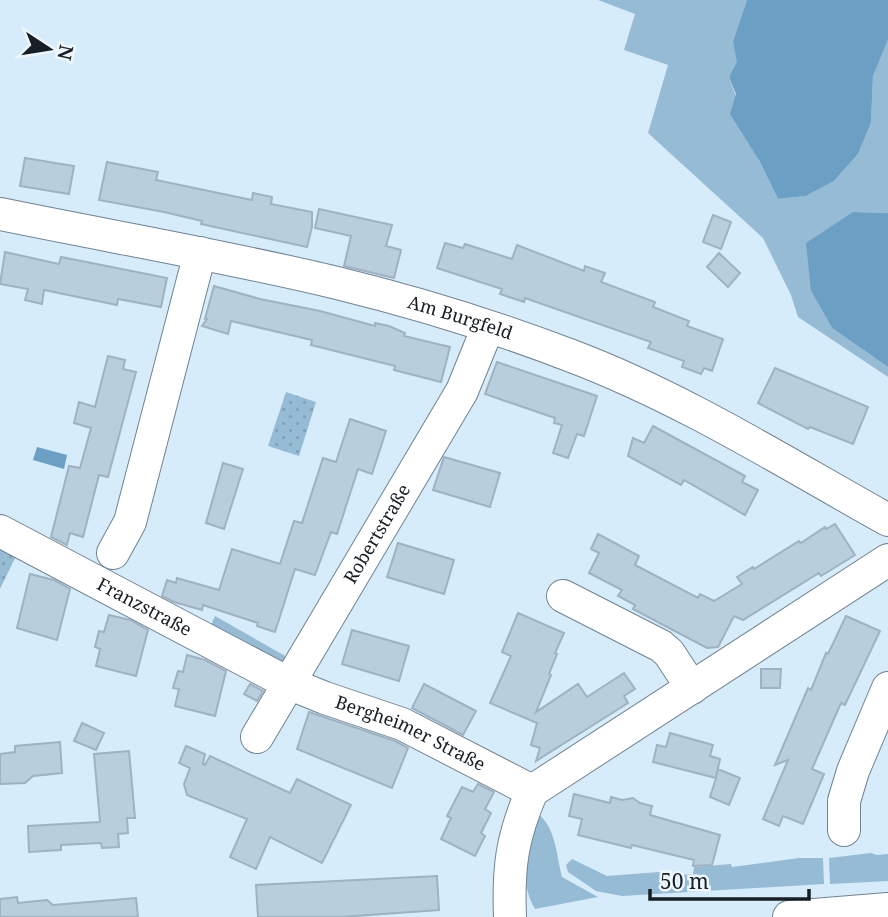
<svg xmlns="http://www.w3.org/2000/svg" width="888" height="917" viewBox="0 0 888 917" font-family="'Noto Serif',serif">
	<style>
		.grass { fill: #96bbd5 }
		.park { fill: url(#park-dots) }
		.water { fill: #6b9fc3 }
		.building { fill: #b9cedd; stroke: #9eb2c1; stroke-width: 2 }
		.lines { fill: none; stroke-linecap: round; stroke-linejoin: round }
		.minor-casing { stroke: #708391; stroke-width: 34 }
		.minor { stroke: #fff; stroke-width: 32 }
		.labels { text-anchor: middle; stroke-width: 7; stroke-linejoin: round; paint-order: stroke }
		.street-label { font-size: 18px; fill: #171e24; stroke: #eef7fd }
	</style>
	<defs>
		<pattern id="park-dots" width="8" height="8" patternUnits="userSpaceOnUse" patternTransform="scale(1.75)"><rect width="8" height="8" fill="#96bbd5"/><path d="M2 2h.1M6 6h.1" fill="none" stroke="#81a0b7" stroke-width="1.8" stroke-linecap="round"/></pattern>
	</defs>
	<rect width="100%" height="100%" fill="#d6ecfb"/>
	<path class="grass" d="M598,0H747L733,41L738,62L729,77L759,160L778,199L806,196L834,181L858,154L871,123L873,76L888,36V213L853,212L811,291L832,328L888,367V377L798,317L791,295L763,238L648,133L668,65L624,50L635,14Z
		M215,616L287,657L280,669L208,632Z
		M534,811C556,824 556,854 562,877L598,897L535,909C517,878 527,843 534,811Z
		M871,853L877,855L888,854V881L830,884L829,858Z
		M799,858H823L824,884L622,896L596,891L568,872L566,865L572,859L607,876L659,872L666,876L693,874L694,867L731,864L732,867Z"/>
	<path class="park" d="M286,392L316,402L299,456L268,446Z
		M0,538L20,548L0,589Z"/>
	<path class="water" d="M747,0H888V39L873,76L871,123L858,154L834,181L806,196L778,199L759,160L730,114L736,94L729,77L737,62L733,41Z
		M853,212L888,213V367L832,328L811,291L806,243Z
		M37,447L67,455L64,469L33,460Z"/>
	<path class="building" d="M25,158L74,166L69,194L20,186Z
		M107,162L158,172L156,180L252,200L253,193L272,197L271,204L312,212V227L307,247L201,224L202,221L164,212L99,200Z
		M319,209L392,225L386,246L401,250L394,278L344,266L351,236L315,228Z
		M713,215L731,222L721,249L703,242Z
		M445,243L463,248L465,244L512,259L517,245L584,271L585,266L605,273L601,282L655,302L653,307L689,321L687,326L723,339L712,371L704,368L701,374L682,367L684,361L648,348L651,342L525,298L524,302L500,294L502,289L437,268Z
		M5,252L59,264L61,257L167,278L161,307L118,299L117,305L44,290L42,304L25,300L28,289L0,284Z
		M719,253L740,273L728,287L707,267Z
		M214,286L260,299L320,311L375,326V323L389,326L405,333L404,336L450,347L441,382L394,370L395,366L311,345L312,340L231,321L228,334L202,326L207,319H205Z
		M108,356L125,360L123,369L136,372L108,477L99,475L83,537L70,533L67,545L51,537L69,466L80,468L91,428L74,423L79,402L95,407Z
		M497,362L597,396L584,436L577,434L568,458L553,453L562,425L554,423L555,418L485,394Z
		M775,368L868,407L853,444L810,427L808,429L758,403Z
		M350,419L386,431L372,474L358,469L337,534L331,532L315,575L295,569L275,632L257,626L258,623L203,605L202,610L174,602L162,596L167,580L176,583L177,578L219,590L232,549L280,564L294,521L302,523L323,458L336,462Z
		M653,426L745,476L742,482L758,490L745,515L684,480L681,485L628,456L633,438L644,443Z
		M444,457L500,473L490,507L433,490Z
		M223,463L243,469L224,529L206,523Z
		M835,524L855,555L821,576L819,573L743,620L734,616L718,647L707,648L633,609L635,605L618,596L622,590L589,573L599,553L591,549L598,534L639,556L635,565L698,598L700,594L714,601L742,584L737,577L753,567L754,569L799,541L801,543L825,527L826,529Z
		M398,543L454,560L444,594L387,577Z
		M30,574L54,580L70,589L57,640L17,628Z
		M518,613L564,633L555,653L557,654L549,674L551,675L536,712L578,684L587,697L624,673L635,689L624,696L628,703L536,761L540,748L531,745L537,723L490,703L511,656L502,652Z
		M109,615L130,620L148,630L136,676L96,666L100,649L95,647L99,631L104,632Z
		M846,616L880,631L845,705L841,703L812,769L824,774L803,824L783,816L779,826L763,819L788,760L775,765L808,688L811,690L826,653L828,654Z
		M352,630L409,646L399,681L342,664Z
		M187,655L205,660L226,671L215,716L175,706L179,689L173,688L178,671L183,672Z
		M761,669H781L780,688H761Z
		M250,684L263,691L257,701L244,694Z
		M424,684L476,711L463,735L412,708Z
		M309,712L395,741L408,748L392,788L297,749Z
		M82,723L104,733L96,750L74,741Z
		M670,733L713,745L710,756L720,759L716,777L718,769L740,778L729,805L710,797L716,778L653,762L657,745L666,747Z
		M60,742L62,773L33,776L25,783L0,784V754L15,752V746Z
		M186,746L205,754L203,764L205,765L210,756L290,793L297,779L351,805L322,863L270,837L256,869L230,857L247,819L187,795L184,784L190,768L179,763Z
		M129,751L135,818H127L128,833L118,834L119,847L102,848L101,843L61,845V850L29,852L28,826L100,822L94,754Z
		M478,784L494,792L485,809L491,813L481,833L485,836L475,856L441,839L451,818L447,816L462,787L473,792Z
		M574,794L610,803L611,797L622,800L633,798L640,803L652,806L650,815L720,835L712,865L693,866L694,860L632,845L631,848L578,835L582,819L569,816Z
		M437,876L439,910L341,917H258L256,885Z
		M17,897L18,903L47,900L53,905L136,898L138,917H0V899Z"/>
	<g class="lines">
		<g class="minor-casing">
			<g id="minor">
				<path id="s1" d="M0,214C112,237 225,256 337,283C415,302 493,326 569,355C681,397 784,462 888,520"/>
				<path id="s2" d="M0,531L288,683L325,698L402,724L532,791"/>
				<path d="M113,553L130,522L200,253"/>
				<path d="M563,596L661,646L669,653L692,688"/>
				<path id="s3" d="M257,737L462,391L488,327"/>
				<path d="M844,830V801L853,771L888,688"/>
				<path d="M510,917C508,867 512,837 532,791L888,560"/>
				<path d="M789,917L888,909"/>
			</g>
		</g>
		<use href="#minor" class="minor"/>
	</g>
	<g class="labels">
		<g class="street-label">
			<text dy="6" stroke="none"><textPath href="#s1" startOffset="472">Am Burgfeld</textPath></text>
			<text dy="6" stroke="none"><textPath href="#s3" startOffset="236">Robertstraße</textPath></text>
			<text dy="6" stroke="none"><textPath href="#s2" startOffset="163">Franzstraße</textPath></text>
			<text dy="6" stroke="none"><textPath href="#s2" startOffset="458">Bergheimer Straße</textPath></text>
		</g>
	</g>
	<g transform="translate(49 49) rotate(102)" stroke="#eef7fd" stroke-width="5" paint-order="stroke">
	<path d="M0-5L12 26L0 18L-12 26Z" fill="#171e24"/>
	<text y="-10" font-size="19" font-weight="bold" text-anchor="middle" fill="#171e24">N</text>
	</g>
	<path d="M650 889v10h159v-10" fill="none" stroke="#171e24" stroke-width="3.5"/>
	<text x="660" y="889" font-size="21" fill="#171e24" stroke="#eef7fd" stroke-width="5" paint-order="stroke">50 m</text>
</svg>
